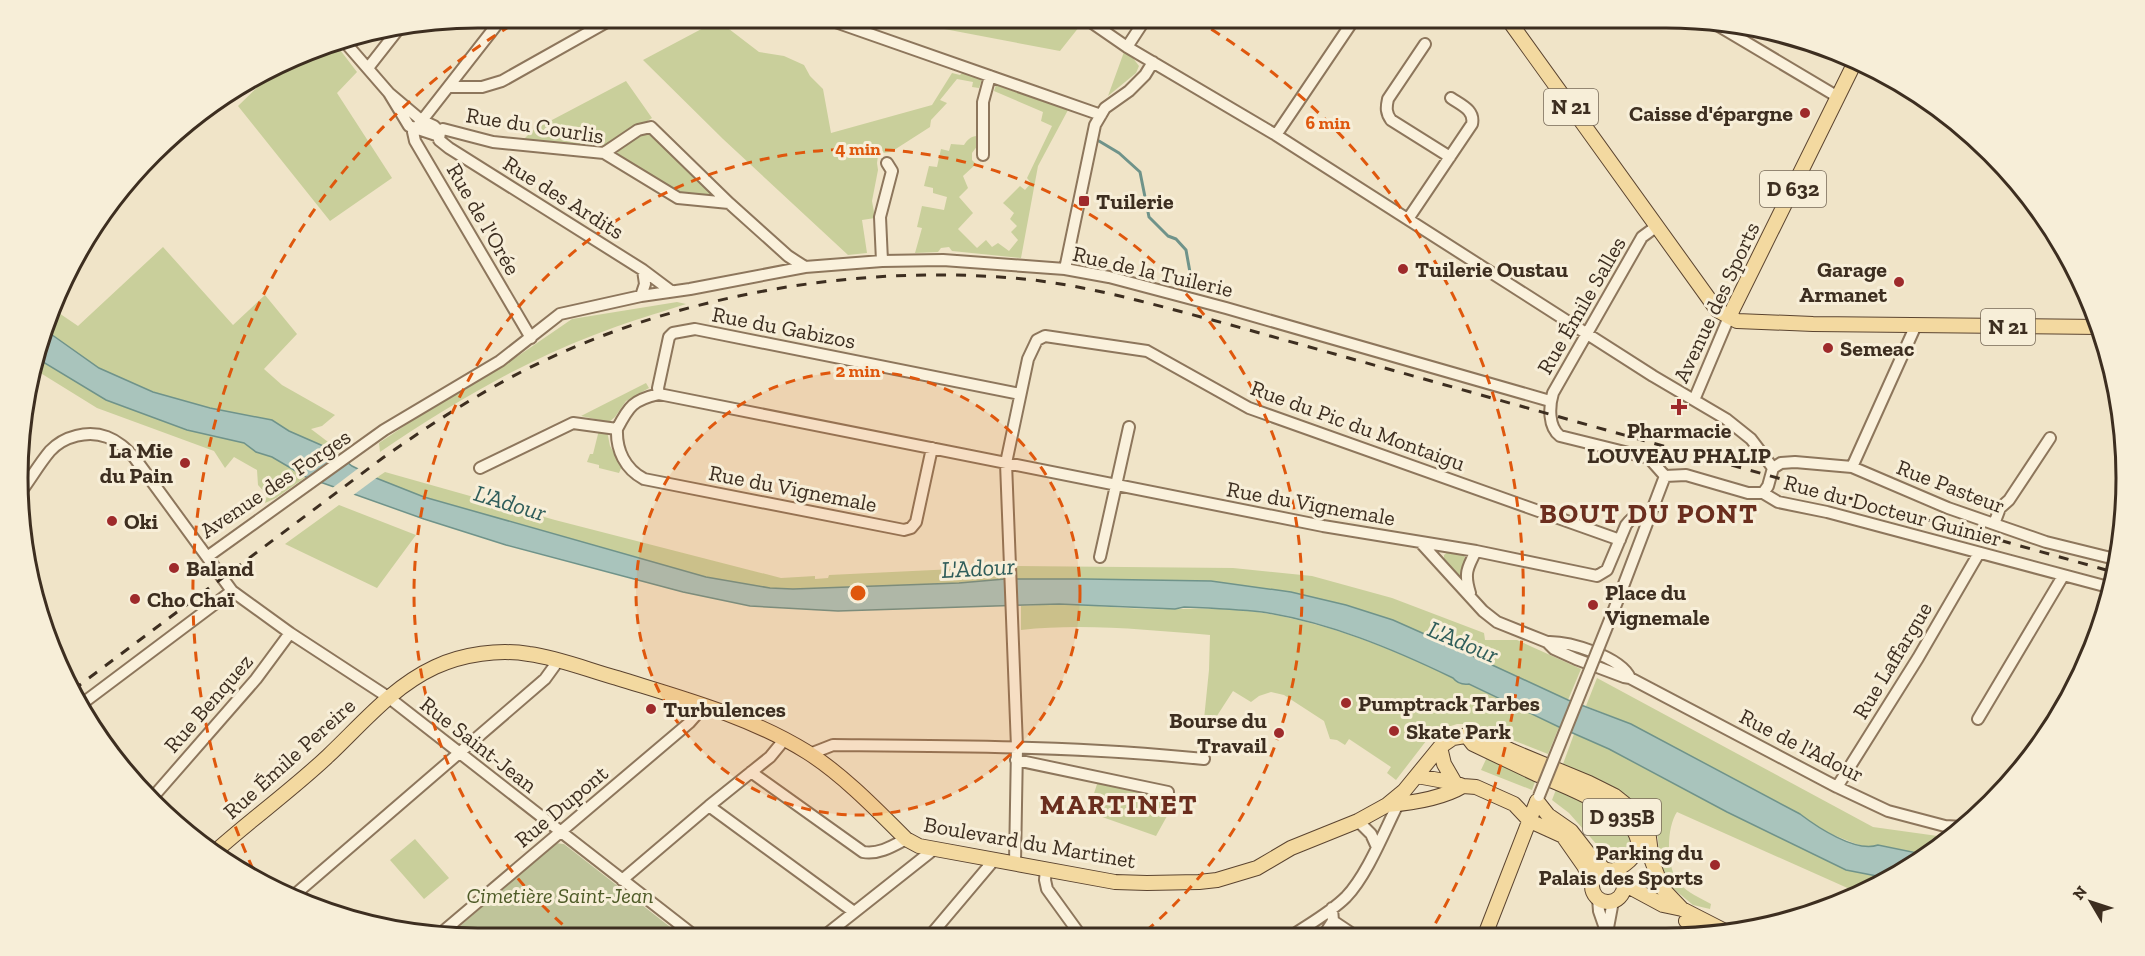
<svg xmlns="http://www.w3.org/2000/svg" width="2145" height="956" viewBox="0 0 2145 956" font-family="'Zilla Slab',serif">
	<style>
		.green { fill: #c9cf9b }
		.cemetery { fill: #bfc49a }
		.water { fill: #a9c4bc; stroke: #6f938a; stroke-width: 1.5 }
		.pier { fill: #f0e4c8 }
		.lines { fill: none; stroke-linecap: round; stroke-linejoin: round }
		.stream { stroke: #6f938a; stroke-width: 3 }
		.minor-casing { stroke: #8d765c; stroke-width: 14 }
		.major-casing { stroke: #5b4430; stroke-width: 16 }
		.minor { stroke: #faf1dc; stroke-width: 10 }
		.major { stroke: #f3d9a0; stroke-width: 14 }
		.rail { stroke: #3d2e20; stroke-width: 3; stroke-dasharray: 10 10; stroke-linecap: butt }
		.minor-bridge-casing { stroke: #8d765c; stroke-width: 14; stroke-linecap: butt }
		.minor-bridge { stroke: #faf1dc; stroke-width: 10 }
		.ring { fill: none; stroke: #df570d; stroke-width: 3; stroke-dasharray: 10 8 }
		.poi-dot { fill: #9e2a2b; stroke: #f7eed8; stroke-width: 2 }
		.labels { text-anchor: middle; stroke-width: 6; stroke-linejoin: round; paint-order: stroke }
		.shield { fill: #f7eed8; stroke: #756857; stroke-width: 1.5 }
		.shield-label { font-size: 21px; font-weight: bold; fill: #3d2e20 }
		.poi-label { font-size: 22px; font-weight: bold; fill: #3d2e20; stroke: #f7eed8; text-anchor: start }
		.street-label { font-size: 22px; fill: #3d2e20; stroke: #f7eed8 }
		.park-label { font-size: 22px; font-style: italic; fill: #4d5a26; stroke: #f7eed8 }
		.water-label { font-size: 24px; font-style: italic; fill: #2f5d5a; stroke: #f7eed8 }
		.district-label { font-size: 28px; font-weight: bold; letter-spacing: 1.5px; fill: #6b2e1e; stroke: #f7eed8 }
		.rim { fill: none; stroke: #3d2e20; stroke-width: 3 }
		.centre { fill: #df570d; stroke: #f7eed8; stroke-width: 3 }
		.ring-label { font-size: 18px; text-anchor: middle; font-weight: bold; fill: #df570d; stroke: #f7eed8; stroke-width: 6; stroke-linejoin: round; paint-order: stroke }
	</style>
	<rect width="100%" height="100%" fill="#f0e4c8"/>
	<path class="green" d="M945,18H1010L1025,29L1033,18H1077L1083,22L1060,51L939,28Z
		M709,25L729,29L759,52L784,56L804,65L810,76L823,89L831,133L932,105L952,73L960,75L962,73L982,79L979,88L972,87L973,82L957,79L940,100L947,103L931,120L930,127L891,152L882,153L878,156L877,163L878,170L872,201L875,218L862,220L867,253L848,255L723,139L643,60Z
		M334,42L357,72L337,93L392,178L330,221L238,106L280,65Z
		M1124,52L1133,58L1139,66L1136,73L1108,96Z
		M626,81L652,118C638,127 623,139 608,145C596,149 543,142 527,140L524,139L533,130Z
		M996,85L1068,110L1038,166L1021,258L952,251L949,247L941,248L938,252L915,253L922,228L917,227L922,206L944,210L947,197L933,193V188L924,186L929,166L937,167L941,149L949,151L951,144L964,145C967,140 971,136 977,136L978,145L972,153V160L976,164L963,176L968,188L959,197L973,213L958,229L977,248L986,240L992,247L998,243L1009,251L1018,240L1011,232L1017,226L1010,219L1014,213L1003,203L1020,186L1025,190L1031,183L1027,178L1052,126L1041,121L1043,112L994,91Z
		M648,131L712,192L711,198L677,192L616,154L626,141Z
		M163,247L233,325L265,295L297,334L264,369L282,385L335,415L322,426L311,429L340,451L337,454L289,431L272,420L210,408L153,392L99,368L48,332L56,311L78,326Z
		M677,302L686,304C655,314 624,323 594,335C518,364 448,406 380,452L379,443L440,402L518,356L572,319Z
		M38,359L106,400L187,430L244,443L256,452L272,457L306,477L276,498L265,503L267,495L258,485L257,470L234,457L225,468L214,451L97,408L34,369Z
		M646,383L649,388L626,401L615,417L609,422L581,416Z
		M599,430L607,431L610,446L622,466L619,473L599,468V465L587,462L590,454H593Z
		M385,472L555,520L781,578L815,576V579L828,578L829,575L1017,566L1233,568L1312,576L1392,598L1484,633L1485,640H1517L1581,669L1568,700L1393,620L1346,605L1291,592L1085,579H1005L959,583L793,589L770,588L706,577L424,497L376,478Z
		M339,505L416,535L377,588L285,544Z
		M1449,551L1463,553L1465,558L1461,575H1457L1444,559V555Z
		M1059,604C1097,605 1135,610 1173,609C1203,608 1234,608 1264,613C1330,624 1393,649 1453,678C1457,683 1462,685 1468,684L1559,727L1548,754L1472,724H1457L1433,732L1396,780L1387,773L1391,767L1349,739L1345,745L1337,740L1330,739L1324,721L1284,695L1271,692L1259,696L1251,702L1233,691L1213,722L1204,719L1209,670L1210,635C1147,630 1084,623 1021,630V606Z
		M1597,678L1873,827L1952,838L1927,855L1871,848L1856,844L1821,830L1800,814L1631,724L1586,706Z
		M1574,734L1609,749L1727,812L1846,870L1887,878L1862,892L1852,890L1677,812C1666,828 1666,868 1679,883C1688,893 1700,898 1711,904L1710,909L1693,905L1669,885L1660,867L1658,839L1653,818L1600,780L1563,764Z
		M1488,755L1536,779L1532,790L1481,770Z
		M1098,781L1177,798L1156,836L1088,812Z
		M1557,787L1626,828L1630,838L1629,854L1616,862L1606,855L1569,813L1552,800Z
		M415,839L449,878L424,899L390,860Z"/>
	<path class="cemetery" d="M555,843L564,844L683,937L478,938L450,935Z"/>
	<path class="water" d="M48,332L99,368L153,392L210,408L272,420L289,431L321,445L337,454L352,466L376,478L424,497L706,577L770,588L793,589L959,583L1005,579H1085L1211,581L1291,592L1346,605L1393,620L1438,640L1568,700L1631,724L1800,814C1817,827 1856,853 1878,845L1927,855L1887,878L1846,870L1727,812L1609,749L1559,727L1469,684C1462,685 1457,683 1453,678C1393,649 1328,622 1262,612C1236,609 1210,608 1184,607L1175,609L1059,604L838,611L750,606L683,592L506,545L424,519L306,477L272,457L256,452L244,443L187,430L106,400L38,359Z"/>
	<path class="pier" d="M360,467L379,476L352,496L331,489Z"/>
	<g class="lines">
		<path class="stream" d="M1099,141L1119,153L1140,172L1149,217L1168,236L1176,239L1186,250L1193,289"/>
		<g class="minor-casing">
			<path id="minor" d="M502,18L413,132L415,141L531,338
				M824,18L1101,115
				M1085,18L1127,47L1276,135L1653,376L1726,419L1751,439L1773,468
				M1712,22L1838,97
				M343,40L389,93L409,126L439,136
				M1425,44L1388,99C1386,108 1386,113 1391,120L1450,157
				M1127,47L1146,18
				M368,68L397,31
				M449,87H482L502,81L614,18
				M389,93L421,120L434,126L440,132L439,140L449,148L643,270L671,291
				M440,132L443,129L493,142L604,153L678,198L729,203L788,256L805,267
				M1276,135L1355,18
				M604,153L638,130L651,127L729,203
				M983,155V102L990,76
				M1408,219L1472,124C1475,110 1461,105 1451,98
				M1657,226L1642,237L1553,393C1549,406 1548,427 1560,436L1649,458L1665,476
				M882,261L880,217L892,171L887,163
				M1065,269L1095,125L1105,108L1129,91L1145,75L1153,62
				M641,296L645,284L643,270
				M659,394L658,388L669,337L673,333L695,329L1020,394
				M1694,400L1729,317
				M617,429C629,406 633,400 659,394L1323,526L1476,551L1597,576L1607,570L1626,525C1633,516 1638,514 1649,513
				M1852,467L1916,325
				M480,468L573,423L617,429C616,450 625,469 644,479L904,530L911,528L916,522L932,448
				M1665,476L1686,475L1748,493H1763L1778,502L1827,512L2112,588
				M20,493C30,480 39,464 50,451C64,436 88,430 107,437C118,441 126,449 134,457L232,591L290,633L388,697L696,937
				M1763,493L1768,486L1773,468L1781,463L1795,462L1852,467L1948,508L1994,524L2046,542L2119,560
				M1994,524L2000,508L2009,500L2050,438
				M1421,543L1483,611L1497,622L1547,642L1554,649L1576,659L1624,677L1630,678L1837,787L1888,811L1945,826L1963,827
				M207,557L384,430L500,361L560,314L641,296L690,289L805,267L882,261L943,260L1065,269L1109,277L1226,308L1550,401
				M1100,557L1129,427
				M1470,593C1464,574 1467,568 1476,551
				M1619,597L1665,476
				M1547,642C1569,641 1621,657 1630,678
				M79,706L232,591
				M1978,719L2063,576
				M810,754L833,745C957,746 1081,746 1204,759
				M1016,760L1168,792
				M751,772L863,852C878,855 893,846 906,839
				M1837,787L1918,658L1979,553
				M153,797L256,679L290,633
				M709,806L854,912
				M1358,821L1371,834L1376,845
				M1015,863L1017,747L1006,463L1028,359L1037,340L1045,336L1147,351L1249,408L1620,540
				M1046,869L1045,880L1047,889L1081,936
				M622,880L709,806L770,757L784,740
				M292,897L545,679L558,661
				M1598,898L1599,911L1607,934
				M1332,908L1333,921L1354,935
				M1607,933L1613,901
				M440,934L689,723L704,706
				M1293,935C1311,923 1331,912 1346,897C1368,874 1385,829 1400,800
				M1324,935L1333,921
				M823,937L933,850
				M929,937L994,860"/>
		</g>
		<g class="major-casing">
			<path id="major" d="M1507,18L1717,310L1737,321L1813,324L2100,327
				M1729,317L1856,60
				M1466,735L1473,744C1494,754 1515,764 1536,774C1567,787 1689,831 1614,871
				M1440,747L1444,764L1455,783
				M1417,776L1455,783L1463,786L1476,787L1514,804L1530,821L1563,836L1584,866L1592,882
				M1537,801L1548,815L1571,831L1592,858L1605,870
				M1387,805C1413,803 1441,799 1463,786
				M217,850C253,818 293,789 328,756C362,724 392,687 435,667C463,654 499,649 529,654C559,658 588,670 617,678C681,698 749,716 807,752C842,774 876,809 906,839L919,846L1115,882L1147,883L1199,882L1217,880L1257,868L1291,848L1358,821L1387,805L1404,791L1440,747L1453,738L1477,734L1512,751L1589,783L1615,796L1635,812L1648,830L1652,861L1662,888L1682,909
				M1592 886a16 16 0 1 1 32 0a16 16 0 1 1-32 0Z
				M1624,884L1663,905L1682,909L1729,933
				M1686,921L1710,934
				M1485,935L1537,801"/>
		</g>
		<use href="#minor" class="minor"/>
		<use href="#major" class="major"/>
		<path class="rail" d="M73,690L384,457C441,417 499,380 563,352C706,289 878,263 1033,280C1100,288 1166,308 1231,325L2117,573"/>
		<g class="minor-bridge-casing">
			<path id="minor-bridge" d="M1539,796L1619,597"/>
		</g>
		<use href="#minor-bridge" class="minor-bridge"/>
	</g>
	<circle cx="858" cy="593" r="222" fill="#df570d" fill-opacity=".12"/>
	<g class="ring">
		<circle cx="858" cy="593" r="222"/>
		<path d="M576 936A444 444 0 1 1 1140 936"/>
		<path d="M253 869A665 665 0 0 1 520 20M1196 20A665 665 0 0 1 1431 931"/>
	</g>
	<g class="poi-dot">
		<circle cx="1805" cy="113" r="6"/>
		<rect x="1078" y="195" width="12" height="12" rx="3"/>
		<circle cx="1403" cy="269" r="6"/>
		<circle cx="1899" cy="282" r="6"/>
		<circle cx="1828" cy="348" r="6"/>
		<path d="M1676 398h6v6h6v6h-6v6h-6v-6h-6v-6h6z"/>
		<circle cx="185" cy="463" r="6"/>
		<circle cx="112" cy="521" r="6"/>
		<circle cx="174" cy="568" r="6"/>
		<circle cx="135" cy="599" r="6"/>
		<circle cx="1593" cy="605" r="6"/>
		<circle cx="1346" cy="703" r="6"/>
		<circle cx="651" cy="709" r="6"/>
		<circle cx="1394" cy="731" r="6"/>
		<circle cx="1279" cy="733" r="6"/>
		<circle cx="1715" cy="865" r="6"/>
	</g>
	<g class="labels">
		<g class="shield">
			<rect x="1544" y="89" width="54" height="36" rx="4.5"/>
			<rect x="1760" y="171" width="66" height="36" rx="4.5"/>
			<rect x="1981" y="309" width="54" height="36" rx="4.5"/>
			<rect x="1583" y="799" width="78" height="36" rx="4.5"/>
		</g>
		<g class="shield-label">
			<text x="1571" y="114">N 21</text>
			<text x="1793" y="196">D 632</text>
			<text x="2008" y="334">N 21</text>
			<text x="1622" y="824">D 935B</text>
		</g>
		<g class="poi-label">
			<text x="1793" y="121" text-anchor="end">Caisse d'épargne</text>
			<text x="1096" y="209">Tuilerie</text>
			<text x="1415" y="277">Tuilerie Oustau</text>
			<text x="1887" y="277" text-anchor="end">Garage<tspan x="1887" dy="25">Armanet</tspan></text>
			<text x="1840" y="356">Semeac</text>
			<text x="1679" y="438" text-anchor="middle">Pharmacie<tspan x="1679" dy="25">LOUVEAU PHALIP</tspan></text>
			<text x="173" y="458" text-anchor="end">La Mie<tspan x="173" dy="25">du Pain</tspan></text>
			<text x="124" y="529">Oki</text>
			<text x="186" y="576">Baland</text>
			<text x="1605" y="600">Place du<tspan x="1605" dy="25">Vignemale</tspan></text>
			<text x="147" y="607">Cho Chaï</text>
			<text x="1358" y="711">Pumptrack Tarbes</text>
			<text x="663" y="717">Turbulences</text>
			<text x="1267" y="728" text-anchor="end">Bourse du<tspan x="1267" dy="25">Travail</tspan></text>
			<text x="1406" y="739">Skate Park</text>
			<text x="1703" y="860" text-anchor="end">Parking du<tspan x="1703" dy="25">Palais des Sports</tspan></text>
		</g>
		<g class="street-label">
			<text transform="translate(535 125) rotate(9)" y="8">Rue du Courlis</text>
			<text transform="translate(564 197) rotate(32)" y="8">Rue des Ardits</text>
			<text transform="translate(484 219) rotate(60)" y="8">Rue de l'Orée</text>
			<text transform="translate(1153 271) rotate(13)" y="8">Rue de la Tuilerie</text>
			<text transform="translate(1716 302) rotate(-65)" y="8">Avenue des Sports</text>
			<text transform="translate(1581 305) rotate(-60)" y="8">Rue Émile Salles</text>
			<text transform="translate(784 327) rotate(11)" y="8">Rue du Gabizos</text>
			<text transform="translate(1358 425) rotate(20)" y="8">Rue du Pic du Montaigu</text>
			<text transform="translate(275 483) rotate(-34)" y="8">Avenue des Forges</text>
			<text transform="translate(1951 486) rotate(21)" y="8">Rue Pasteur</text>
			<text transform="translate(793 488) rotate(11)" y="8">Rue du Vignemale</text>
			<text transform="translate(1311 503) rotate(10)" y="8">Rue du Vignemale</text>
			<text transform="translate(1893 510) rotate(15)" y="8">Rue du Docteur Guinier</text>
			<text transform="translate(1892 660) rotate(-59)" y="8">Rue Laffargue</text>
			<text transform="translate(208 703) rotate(-49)" y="8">Rue Benquez</text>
			<text transform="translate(479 744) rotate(38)" y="8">Rue Saint-Jean</text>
			<text transform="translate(1802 745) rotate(27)" y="8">Rue de l'Adour</text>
			<text transform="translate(289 758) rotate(-42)" y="8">Rue Émile Pereire</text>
			<text transform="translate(561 806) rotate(-40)" y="8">Rue Dupont</text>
			<text transform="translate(1030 842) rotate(10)" y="8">Boulevard du Martinet</text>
		</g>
		<g class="park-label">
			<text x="560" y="903">Cimetière Saint-Jean</text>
		</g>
		<g class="water-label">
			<text transform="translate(510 503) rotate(17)" y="8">L'Adour</text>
			<text transform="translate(978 568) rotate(-3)" y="8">L'Adour</text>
			<text transform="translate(1463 642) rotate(23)" y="8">L'Adour</text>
		</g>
		<g class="district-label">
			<text x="1649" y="523">BOUT DU PONT</text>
			<text x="1119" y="814">MARTINET</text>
		</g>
	</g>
	<path d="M0 0H2145V956H0ZM478 28H1666A450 450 0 0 1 2116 478V478A450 450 0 0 1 1666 928H478A450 450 0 0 1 28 478V478A450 450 0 0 1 478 28Z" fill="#f7eed8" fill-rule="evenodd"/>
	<path class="rim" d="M478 28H1666A450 450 0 0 1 2116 478V478A450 450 0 0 1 1666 928H478A450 450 0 0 1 28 478V478A450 450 0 0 1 478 28Z"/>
	<circle cx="858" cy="593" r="9" class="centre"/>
	<g class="ring-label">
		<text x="1328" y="129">6 min</text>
		<text x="858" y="155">4 min</text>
		<text x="858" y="377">2 min</text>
	</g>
	<g transform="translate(2091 902) rotate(309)" stroke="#f7eed8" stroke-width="4.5" paint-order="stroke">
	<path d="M0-4.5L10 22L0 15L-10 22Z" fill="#3d2e20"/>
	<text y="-9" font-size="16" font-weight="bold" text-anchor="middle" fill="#3d2e20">N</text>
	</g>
</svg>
